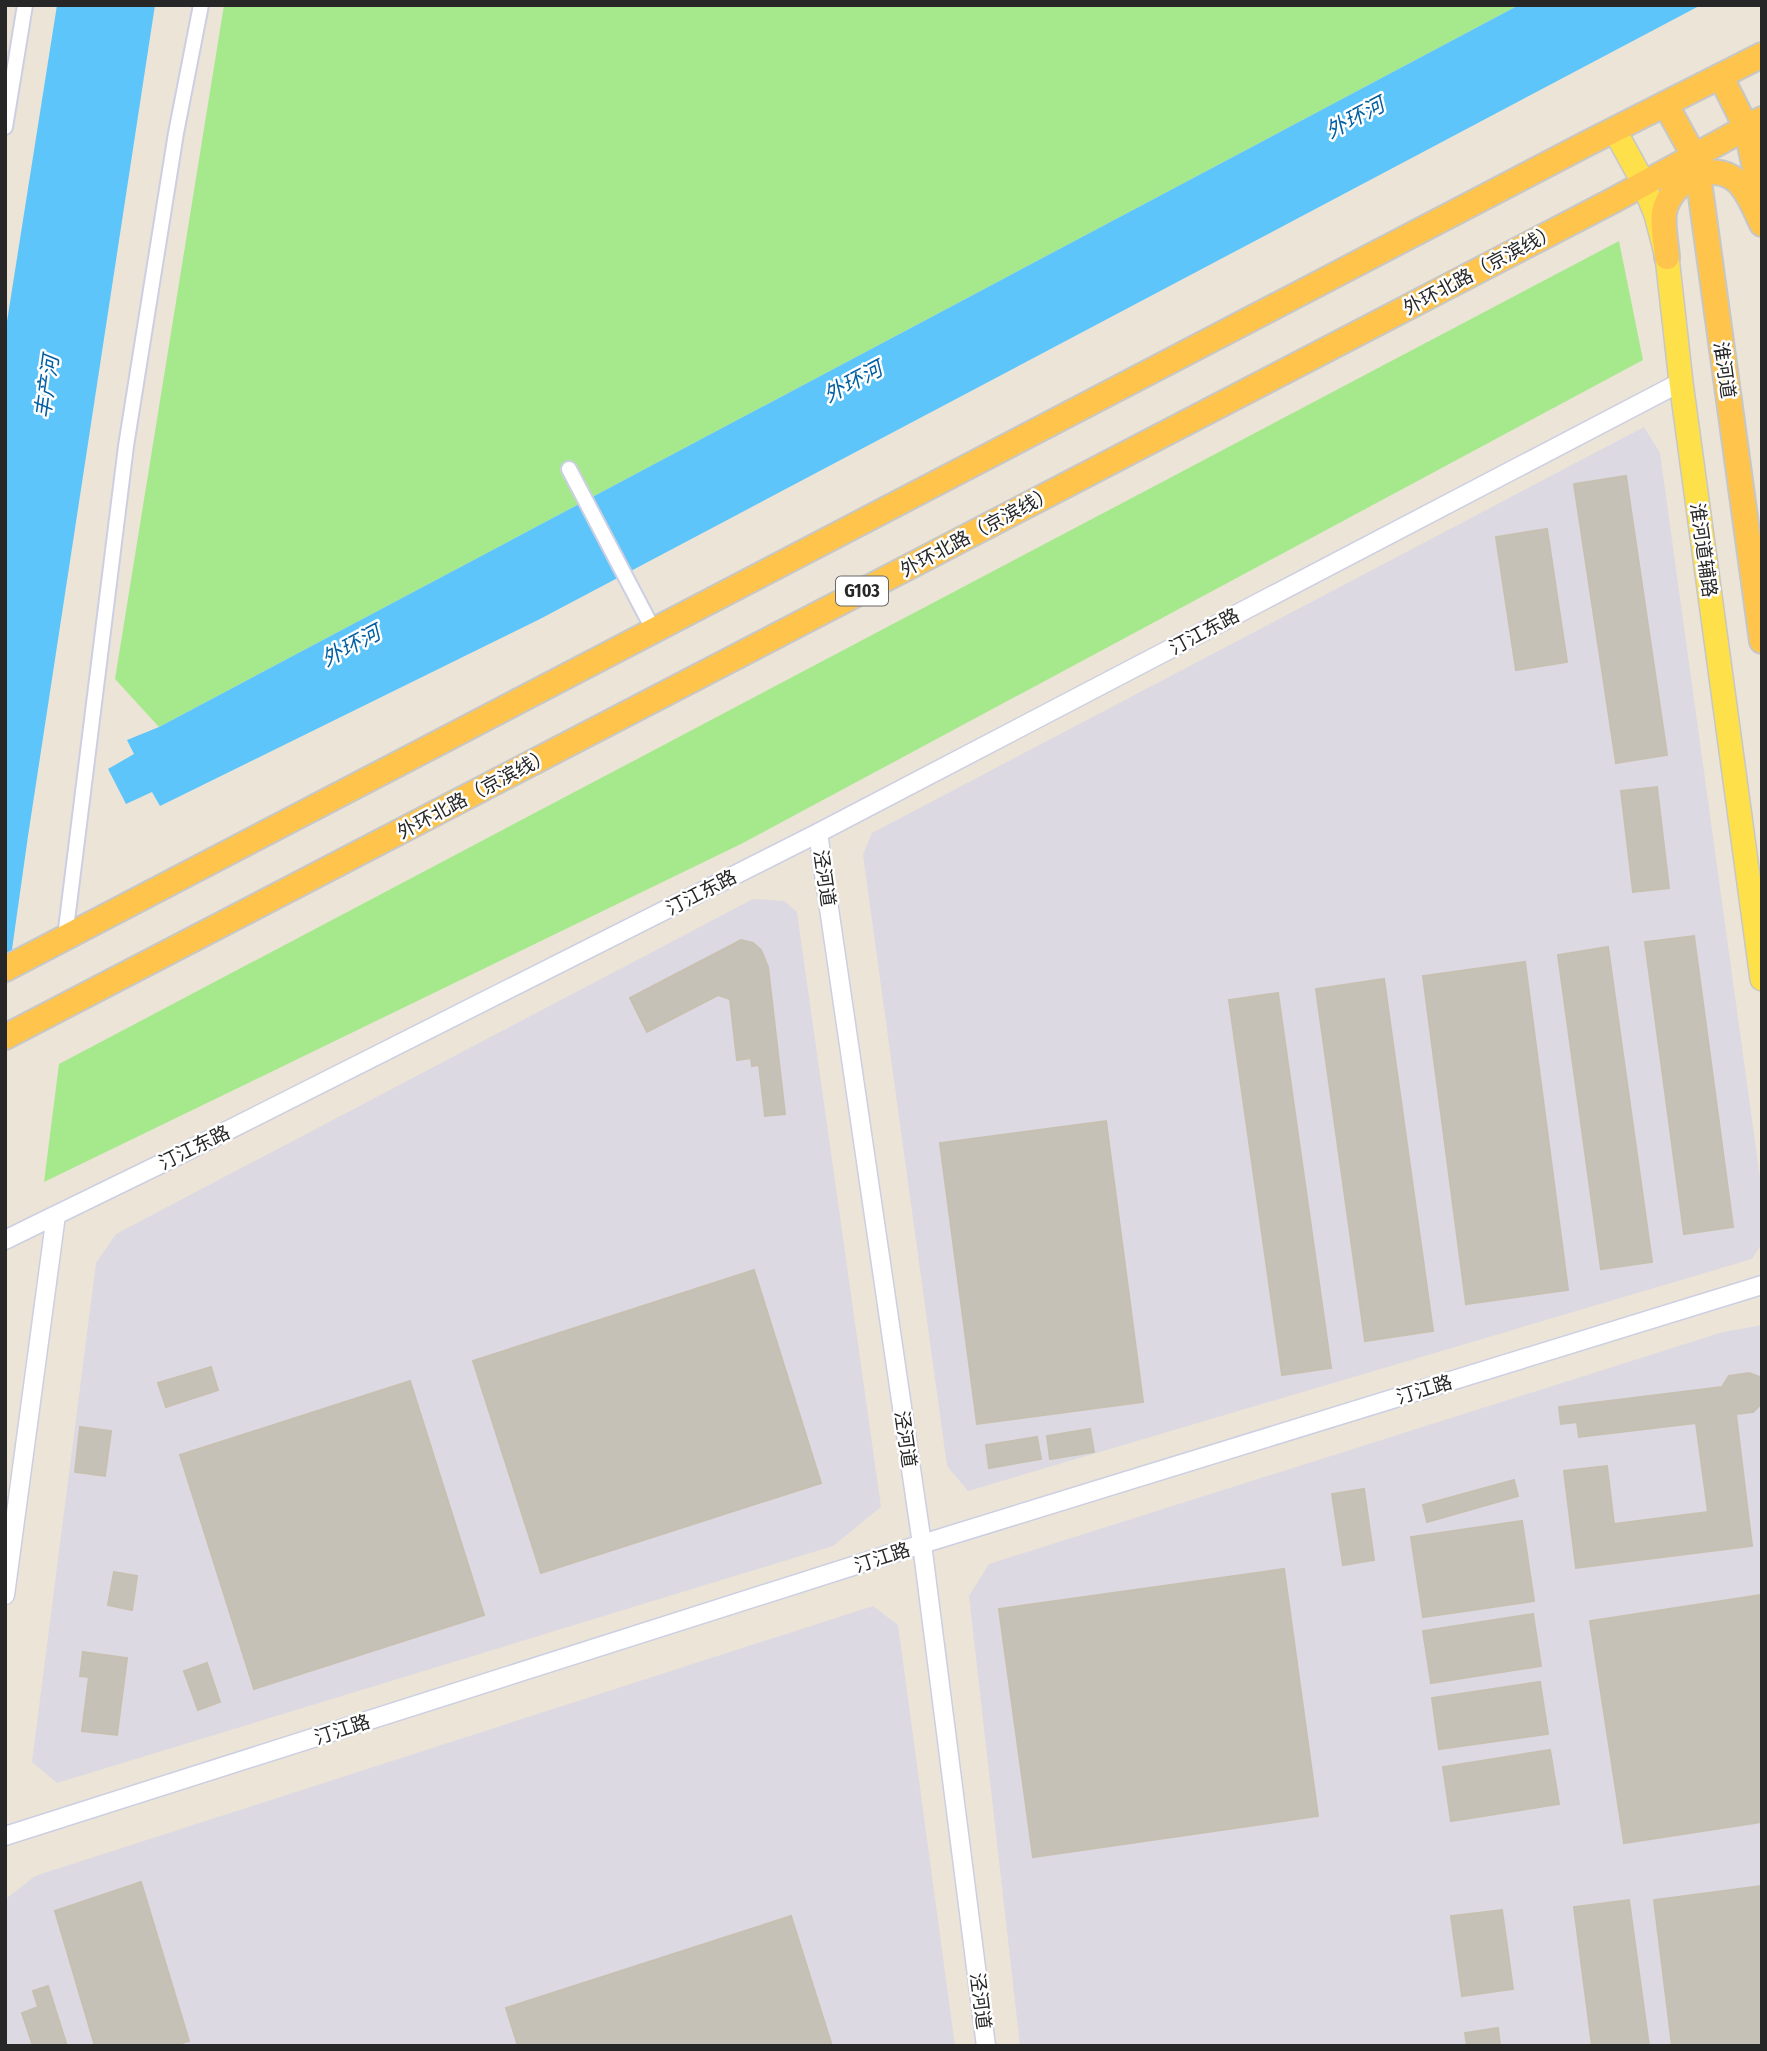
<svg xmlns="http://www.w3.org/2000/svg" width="1767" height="2051" viewBox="0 0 1767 2051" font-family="'Fira Sans Condensed','Noto Sans SC',sans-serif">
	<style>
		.industrial { fill: #dcd9e3 }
		.green { fill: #a6e98d }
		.water { fill: #5ec5fa }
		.building { fill: #c6c1b7; stroke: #c7c0b1; stroke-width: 2 }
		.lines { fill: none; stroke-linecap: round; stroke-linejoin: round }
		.minor-casing { stroke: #cccfe2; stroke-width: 18 }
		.tertiary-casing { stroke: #cccfe2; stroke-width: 21 }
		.primary-casing { stroke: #c7c7c7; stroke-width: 26 }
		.trunk-casing { stroke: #c7c7c7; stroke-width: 28 }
		.minor { stroke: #fff; stroke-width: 14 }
		.tertiary { stroke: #fff; stroke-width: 18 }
		.primary { stroke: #fde04a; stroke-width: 23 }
		.trunk { stroke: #fec44c; stroke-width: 24 }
		.labels { text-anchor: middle; stroke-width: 5; stroke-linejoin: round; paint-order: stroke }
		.shield { fill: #fff; stroke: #686868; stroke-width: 2 }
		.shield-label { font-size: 18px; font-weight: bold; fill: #272727 }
		.street-label { font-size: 19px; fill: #272727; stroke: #fff }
		.water-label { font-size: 21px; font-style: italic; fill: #015fa2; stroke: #fff }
	</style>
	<rect width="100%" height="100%" fill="#ece4d7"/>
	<path class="industrial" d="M1644,427L1660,453L1762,1192V1243L1752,1259L968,1491L947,1466L863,855L872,833Z
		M753,899L784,901L797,912L881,1507L833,1546L57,1783L32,1762L96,1263L116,1234Z
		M1762,1325V2046H1020L969,1596L989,1564L1723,1332Z
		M873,1606L898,1625L955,2046H5V1910L7,1898L35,1876Z"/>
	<path class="green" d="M224,5H1519L159,727L115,679Z
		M1619,241L1643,360L741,844L44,1182L59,1064Z"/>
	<path class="water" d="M57,5H155L28,836L5,999V334Z
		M1519,5H1701L540,619L160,806L152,792L126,804L108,769L134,754L127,740L159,727Z"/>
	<path class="building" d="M1626,476L1667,755L1616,763L1574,484Z
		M1547,529L1567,662L1516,670L1496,537Z
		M1657,787L1669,888L1633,892L1621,791Z
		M1694,936L1733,1227L1684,1234L1645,942Z
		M741,940L753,943L761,950L768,967L785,1114L765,1116L759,1065L752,1066L751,1058L737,1060L730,999L718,995L647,1032L630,998Z
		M1608,947L1652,1262L1601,1269L1558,955Z
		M1525,962L1568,1290L1466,1304L1423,976Z
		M1384,979L1433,1331L1365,1341L1316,989Z
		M1278,993L1331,1368L1282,1375L1229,1000Z
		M1106,1121L1143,1402L977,1424L940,1143Z
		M754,1270L821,1483L541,1573L473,1361Z
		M211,1367L218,1390L166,1407L158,1383Z
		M1749,1373L1762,1378V1403L1753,1412L1736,1414L1752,1546L1576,1568L1564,1471L1607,1466L1614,1524L1708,1512L1696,1423L1579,1437L1577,1422L1561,1424L1559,1407L1722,1387L1729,1376Z
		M410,1381L484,1615L254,1689L180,1455Z
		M80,1427L111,1431L105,1476L75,1472Z
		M1090,1429L1094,1452L1050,1459L1047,1436Z
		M1037,1437L1041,1459L989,1468L986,1445Z
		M1514,1480L1518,1496L1427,1522L1423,1505Z
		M1364,1489L1374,1560L1343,1565L1332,1494Z
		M1522,1521L1534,1601L1423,1617L1411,1537Z
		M1284,1569L1318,1816L1033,1857L999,1609Z
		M114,1572L137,1576L132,1610L108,1605Z
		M1761,1595L1762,1822L1624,1843L1590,1621Z
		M1533,1614L1541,1666L1431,1683L1423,1631Z
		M83,1652L127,1658L117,1735L82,1731L89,1677L80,1676Z
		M207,1663L220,1702L198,1710L184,1671Z
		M1540,1682L1548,1734L1439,1749L1432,1698Z
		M1550,1750L1559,1804L1451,1821L1443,1767Z
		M141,1882L189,2041L171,2046H95L55,1911Z
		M1762,1886V2046H1672L1654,1900Z
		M1629,1900L1649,2046H1592L1574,1907Z
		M1502,1910L1513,1989L1462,1996L1451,1916Z
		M791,1916L832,2046H518L506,2008Z
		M48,1986L66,2043L59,2046H33L22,2013L38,2007L33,1991Z
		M1498,2028L1500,2046H1467L1465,2033Z"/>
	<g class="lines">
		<g class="minor-casing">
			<path id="minor" d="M5,127L25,5
				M569,469L654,631
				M65,937L126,446L176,133L201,5"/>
		</g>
		<g class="tertiary-casing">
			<path id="tertiary" d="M818,833L922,1544L986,2046
				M5,1240L56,1215
				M5,1595L56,1215L177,1156L818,833L1681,382
				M5,1836L922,1544L1762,1285"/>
		</g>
		<g class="primary-casing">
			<path id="primary" d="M1615,131L1643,182L1656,215L1667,257L1681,382L1762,979"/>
		</g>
		<g class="trunk-casing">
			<path id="trunk" d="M1721,77L1746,127L1762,200
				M1666,105L1694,156L1698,174L1762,641
				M1667,257C1666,243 1662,226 1664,213C1669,182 1711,159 1737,181C1749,192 1755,210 1762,224
				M5,969L1588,143L1762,55
				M5,1037L1614,200L1762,119"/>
		</g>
		<use href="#minor" class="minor"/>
		<use href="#tertiary" class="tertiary"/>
		<use href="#primary" class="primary"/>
		<use href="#trunk" class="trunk"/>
	</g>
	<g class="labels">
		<rect class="shield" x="836" y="576.5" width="52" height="29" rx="5"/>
		<g class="shield-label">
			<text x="862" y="597">G103</text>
		</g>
		<g class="street-label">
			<text transform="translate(1480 269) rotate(-28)" y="7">外环北路（京滨线）</text>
			<text transform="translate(1725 370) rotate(82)" y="7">淮河道</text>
			<text transform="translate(977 531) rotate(-28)" y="7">外环北路（京滨线）</text>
			<text transform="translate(1704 550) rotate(82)" y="7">淮河道辅路</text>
			<text transform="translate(1204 631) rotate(-28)" y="7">汀江东路</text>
			<text transform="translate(474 793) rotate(-28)" y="7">外环北路（京滨线）</text>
			<text transform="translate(825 878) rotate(82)" y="7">泾河道</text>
			<text transform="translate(701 892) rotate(-27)" y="7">汀江东路</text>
			<text transform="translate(194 1147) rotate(-26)" y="7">汀江东路</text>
			<text transform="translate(1424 1389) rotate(-17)" y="7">汀江路</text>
			<text transform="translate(906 1439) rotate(82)" y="7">泾河道</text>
			<text transform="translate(882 1557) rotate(-18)" y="7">汀江路</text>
			<text transform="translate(342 1729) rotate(-18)" y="7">汀江路</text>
			<text transform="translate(981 2001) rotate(83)" y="7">泾河道</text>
		</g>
		<g class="water-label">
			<text transform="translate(1355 118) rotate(-28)" y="7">外环河</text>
			<text transform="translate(853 382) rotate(-28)" y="7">外环河</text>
			<text transform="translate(47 387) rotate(-82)" y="7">丰产河</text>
			<text transform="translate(351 646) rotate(-28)" y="7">外环河</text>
		</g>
	</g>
	<rect width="1767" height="2051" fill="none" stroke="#272727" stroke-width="14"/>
</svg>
